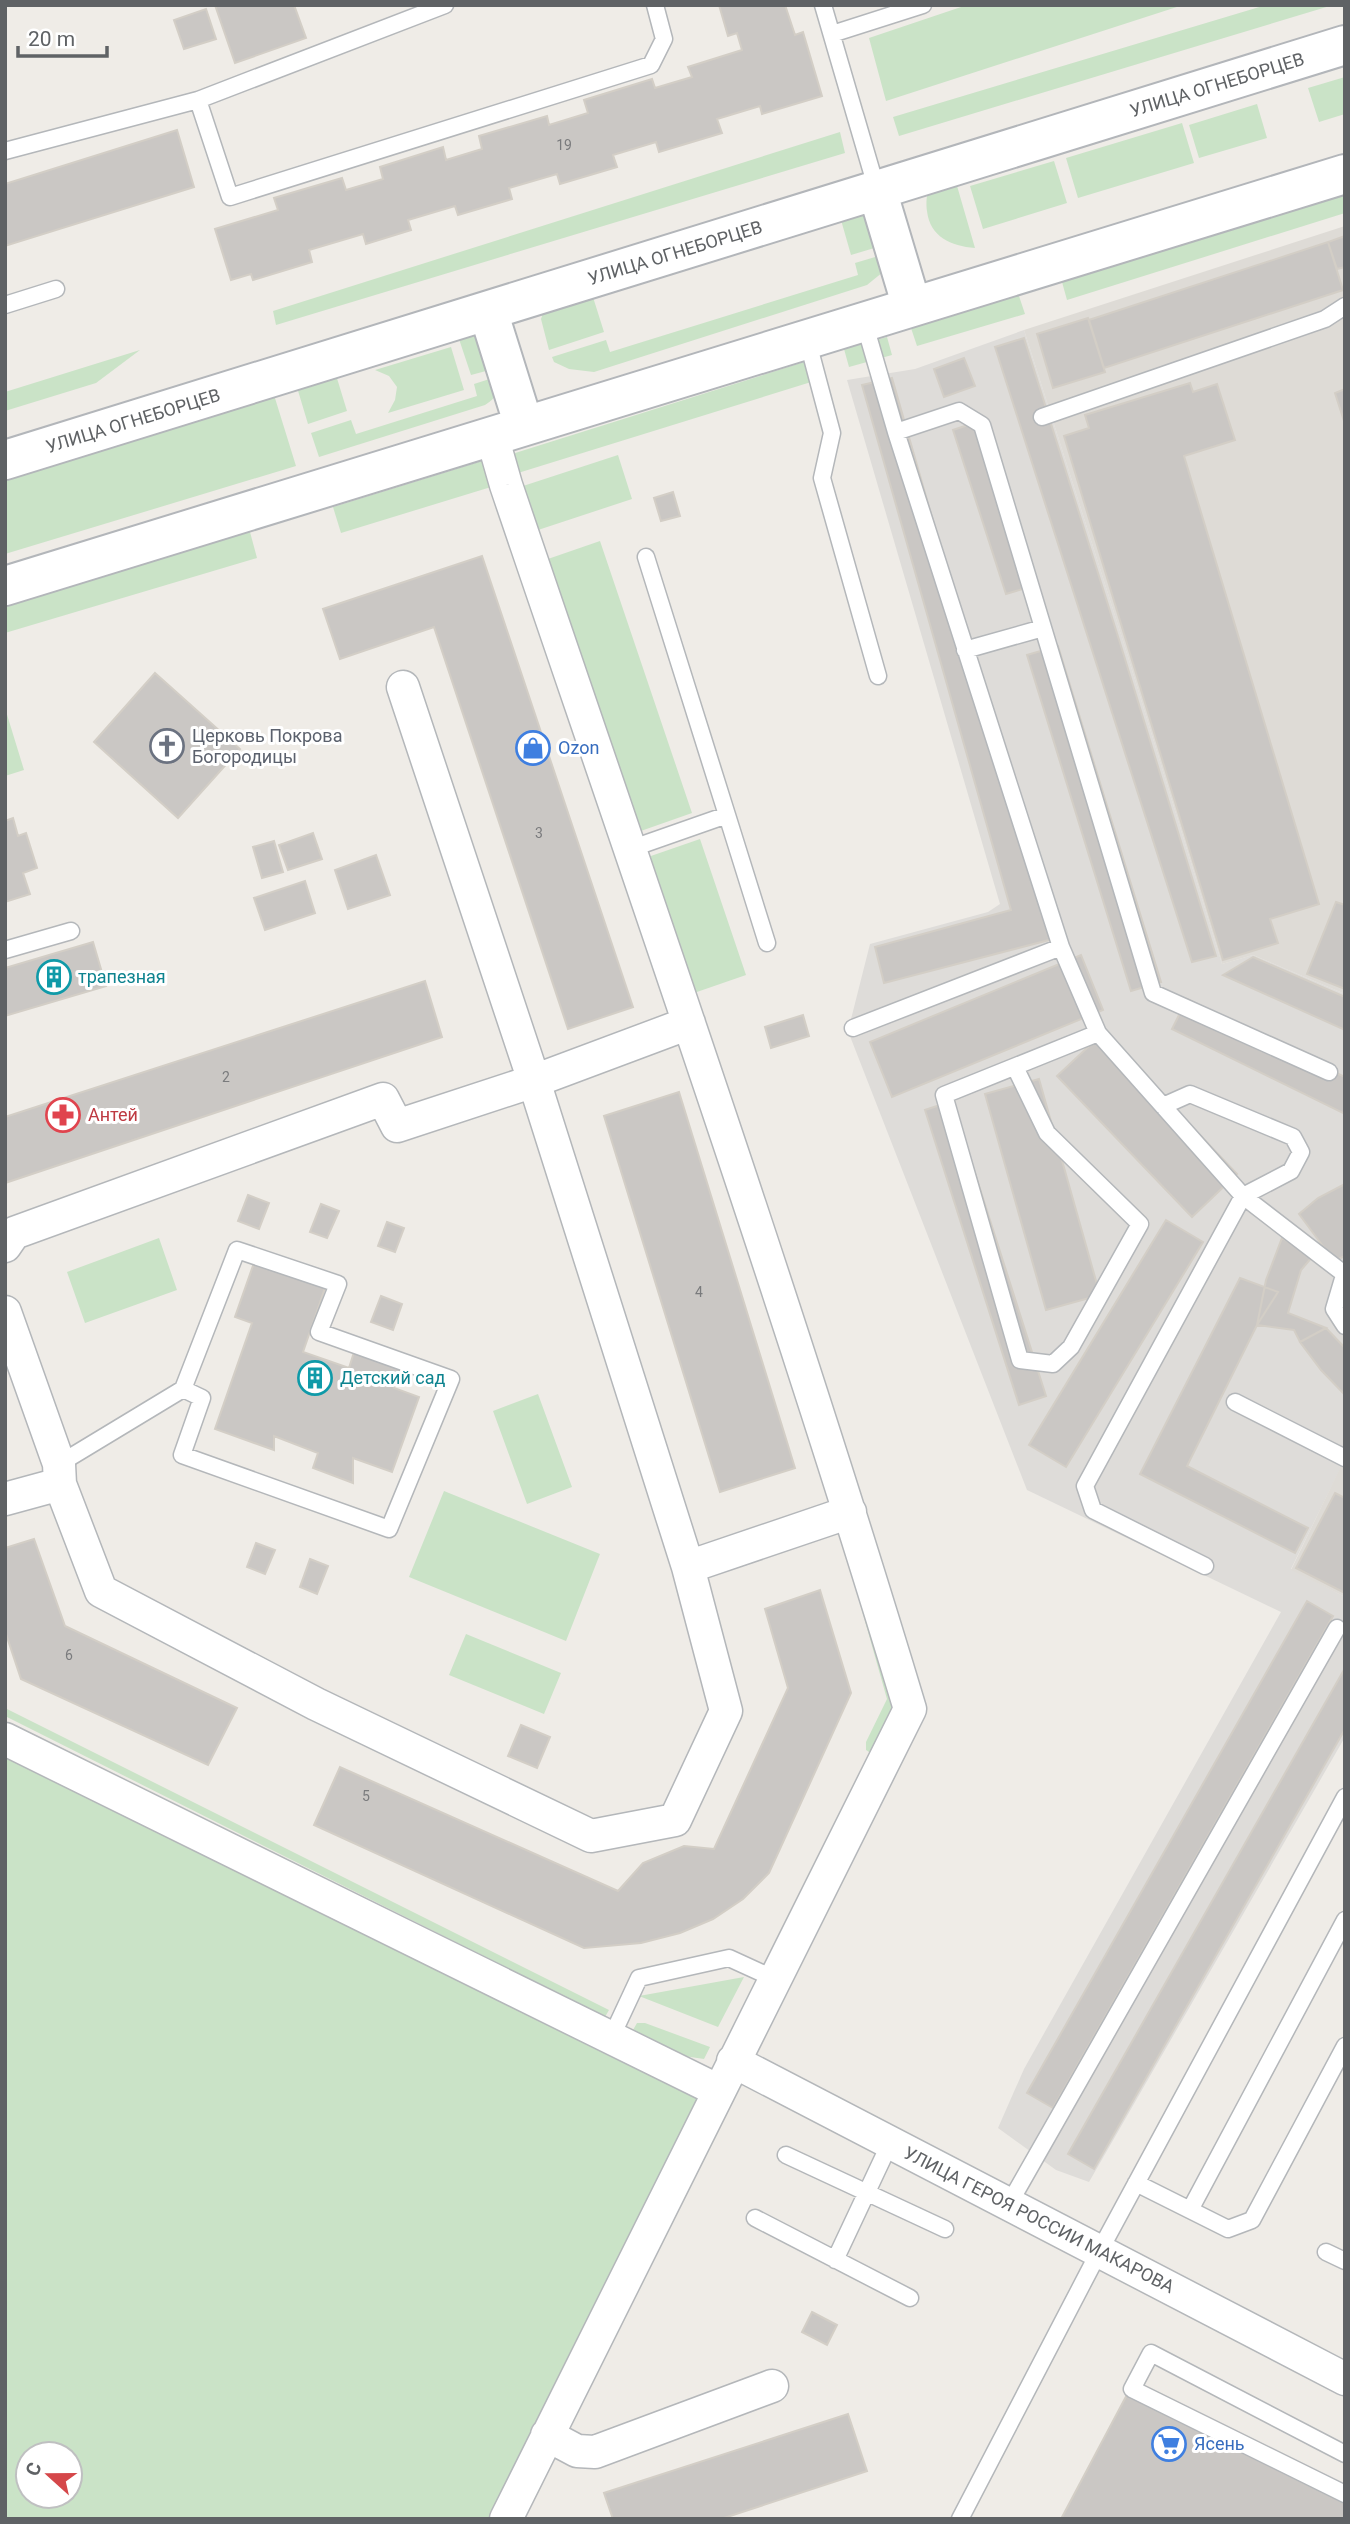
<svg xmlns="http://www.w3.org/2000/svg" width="1350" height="2524" viewBox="0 0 1350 2524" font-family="Roboto,sans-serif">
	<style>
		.industrial { fill: #dedcd9 }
		.education { fill: #dedbd6 }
		.green { fill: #cae3c7; fill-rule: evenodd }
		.building { fill: #cac7c4; stroke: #d3cec6; stroke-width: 2 }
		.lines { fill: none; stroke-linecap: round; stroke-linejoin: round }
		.lane-casing { stroke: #b4b7ba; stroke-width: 19 }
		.street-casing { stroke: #b4b7ba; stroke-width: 35 }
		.secondary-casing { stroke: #b3b6ba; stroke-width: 42 }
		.lane { stroke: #fff; stroke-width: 16 }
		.street { stroke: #fff; stroke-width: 32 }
		.secondary { stroke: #fff; stroke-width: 38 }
		.labels { text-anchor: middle; stroke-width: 6; stroke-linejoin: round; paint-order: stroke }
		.number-label { font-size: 14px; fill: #7a7b7d }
		.street-label { font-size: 18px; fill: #5f6265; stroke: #fff }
		.worship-label { font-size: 18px; fill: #5b616d; stroke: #fff; text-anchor: start }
		.shop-label { font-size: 18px; fill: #366cbe; stroke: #fff; text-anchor: start }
		.culture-label { font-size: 18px; fill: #0d838f; stroke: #fff; text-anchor: start }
		.health-label { font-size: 18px; fill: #be3a42; stroke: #fff; text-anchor: start }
	</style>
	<rect width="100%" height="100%" fill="#efece7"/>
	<path class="industrial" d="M1024,330L1125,647L1222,964L1253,955L1345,994V1467H1341L1291,1569L1345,1597V1737L1089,2182L1056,2170L998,2128L1024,2069L1281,1612L1027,1490L848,1031L870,944L988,912L1000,904L847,380L915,369Z"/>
	<path class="education" d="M1345,226V994L1253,955L1222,964L1125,647L1024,330Z
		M1341,1466L1345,1467V1597L1291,1570Z"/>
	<path class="green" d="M967,5H1183L886,101L869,38Z
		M1266,5H1333L899,136L893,117Z
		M1345,77V114L1319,122L1308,88Z
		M1257,104L1267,138L1199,158L1189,125Z
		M1182,123L1194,163L1078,198L1066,158Z
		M840,132L845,153L276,325L273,311Z
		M1054,161L1067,203L983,229L970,186Z
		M953,172L975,248C951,246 930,237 927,211C926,205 926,194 930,189C934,182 947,177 953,172Z
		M1345,193V213L1067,300L1062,282Z
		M857,200L891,243L851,255L841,220L592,294L604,332L549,350L541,319L545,307Z
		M892,252L883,272L867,285L594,372L569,369L554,362L552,357L606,340L610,352L858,275L855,263Z
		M1018,293L1025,314L917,346L910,325Z
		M467,319L501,367L471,375L458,336L336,375L347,411L308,424L293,374Z
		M887,337L892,355L849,367L844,349Z
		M451,347L464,390L388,413L395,400L397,387L389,376L375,370Z
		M140,350L96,383L5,411V392Z
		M817,358L824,378L518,473L512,454Z
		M502,375C500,389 498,397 485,405L319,457L311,433L351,420L356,434L477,396L474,384Z
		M270,382L296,466L5,554V464Z
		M618,455L632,499L535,531L520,487Z
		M482,461L491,487L341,533L333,507Z
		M250,532L257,558L5,633V605Z
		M600,541L692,813L638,832L545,560Z
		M5,708L24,770L5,776Z
		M700,839L746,975L694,993L648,857Z
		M159,1238L177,1290L85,1323L67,1272Z
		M538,1394L572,1487L527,1504L493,1411Z
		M444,1491L600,1554L566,1641L409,1577Z
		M846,1554L899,1703L872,1754L866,1750V1742L887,1699Z
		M466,1634L561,1673L544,1714L449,1675Z
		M5,1708L609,2010L605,2017L5,1716Z
		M5,1746L710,2092L502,2519H5ZM28,2454H70V2496H28Z
		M744,1977L718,2027L639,1996Z
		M637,2023H645L710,2047L704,2059L684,2056L633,2030Z"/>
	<path class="building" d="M215,5H294L306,38L235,63Z
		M719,5H785L795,35L803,32L822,96L762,114L760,106L717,119L722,133L659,152L656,142L613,155L617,167L560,184L557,174L509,188L512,199L458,215L455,206L408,220L411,230L366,244L363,234L309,250L312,262L253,280L251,274L231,280L215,229L278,210L274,198L342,178L346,190L383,179L380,167L443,147L446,160L482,149L479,136L547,116L549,125L588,113L584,100L652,79L655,88L692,77L688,67L742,50L737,33L728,36Z
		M206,9L216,39L184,49L174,20Z
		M177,130L194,187L5,246V184Z
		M1345,236V267L1337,269L1328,242Z
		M1328,242L1343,290L1104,368L1089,320Z
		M1088,318L1105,372L1053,388L1037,334Z
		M1024,338L1121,646L1216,956L1192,962L995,347Z
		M964,358L975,386L944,397L934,369Z
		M892,378L1053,939L884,983L875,947L1011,910L862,385Z
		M1190,383L1193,392L1217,384L1235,440L1184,456L1319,904L1270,919L1278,943L1223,960L1064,436L1089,428L1085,415Z
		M1345,389V421H1344L1335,393Z
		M983,420L1036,585L1006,594L953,430Z
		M673,492L680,516L661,521L654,498Z
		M482,556L633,1007L568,1029L434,627L340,659L323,609Z
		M1058,646L1161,982L1131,991L1027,655Z
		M155,673L240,749L178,818L94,742Z
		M13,818L18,836L26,833L37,868L23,873L30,894L5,902V821Z
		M313,833L322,859L288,870L279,845Z
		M274,841L283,872L262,878L253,847Z
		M376,855L390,895L348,909L335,870Z
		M305,881L315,913L265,930L254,898Z
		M1336,902L1345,905V989L1307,974Z
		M93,942L106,986L5,1016V968Z
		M1081,955L1103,1010L892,1097L870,1042Z
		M1253,957L1345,997V1030L1223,975Z
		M425,981L442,1037L5,1183V1117Z
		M1187,999L1345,1077V1114L1172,1029Z
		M803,1015L809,1036L771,1048L765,1027Z
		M1103,1033L1237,1174L1192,1217L1057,1076Z
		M1039,1079L1100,1295L1046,1310L985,1094Z
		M679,1092L795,1468L720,1492L604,1116Z
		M952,1101L1046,1396L1019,1405L925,1110Z
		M1345,1184V1256L1334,1261L1299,1214L1318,1198Z
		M248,1195L269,1203L259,1229L238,1221Z
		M321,1204L339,1211L327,1238L310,1232Z
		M1166,1220L1203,1242L1066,1467L1029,1445Z
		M387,1222L404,1228L395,1252L378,1246Z
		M1282,1238L1313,1256L1301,1270L1288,1313L1326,1328L1300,1342L1294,1330L1257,1325L1266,1280Z
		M255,1260L326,1285L303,1352L349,1368L355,1349L402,1365L394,1388L419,1397L392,1472L353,1458V1483L313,1468L318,1453L274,1436V1450L215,1429L252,1323L235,1317Z
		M1240,1278L1278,1292L1257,1325L1187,1466L1308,1528L1295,1553L1140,1474Z
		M381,1296L402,1304L393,1330L371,1322Z
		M1326,1328L1345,1348V1395L1321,1370L1300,1342Z
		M1335,1493L1345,1498V1593L1296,1568Z
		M34,1539L65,1626L237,1708L208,1765L21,1679L5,1631V1548Z
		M256,1543L275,1550L265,1574L247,1567Z
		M310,1559L328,1566L317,1594L300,1587Z
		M820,1590L851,1693L769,1873L743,1899L713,1919L680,1933L641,1943L584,1948L314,1825L340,1767L618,1891L643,1863L684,1846L714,1849L788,1688L765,1609Z
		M1307,1601L1333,1616L1053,2108L1027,2093Z
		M1345,1668V1729L1094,2169L1068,2154Z
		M521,1725L550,1737L537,1768L508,1756Z
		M812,2312L837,2325L827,2345L802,2332Z
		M1131,2387L1345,2500V2519H1061Z
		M848,2414L867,2471L721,2519H613L604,2493Z"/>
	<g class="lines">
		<g class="lane-casing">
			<path id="lane" d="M823,5L877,190
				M832,34L923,5
				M198,100L230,197L651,65L664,39L655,5
				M5,151L198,100L445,5
				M5,305L56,289
				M864,322L896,432L1061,947L1098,1033L1243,1196L1343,1273
				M807,339L832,433L822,478L878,676
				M1042,417L1325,319L1345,306
				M896,432L959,411L982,425L1153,993L1329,1072
				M646,557L727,815
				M965,650L1043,628
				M630,849L727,815L767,943
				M5,950L71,931
				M853,1028L1061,947
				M1015,1067L1047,1133L1140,1224L1071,1347L1053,1364L1020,1360L944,1095L1098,1033
				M1163,1106L1190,1094L1293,1137L1301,1152L1291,1171L1243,1196L1085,1486L1093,1510L1205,1566
				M1345,1272L1334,1309L1345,1326
				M1235,1402L1345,1458
				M59,1464L183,1389L237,1250L338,1284L319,1332L451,1379L389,1529L182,1455L202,1398L183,1389
				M611,2038L639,1978L729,1958L775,1979
				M786,2155L945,2229
				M1136,2183L1228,2229L1252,2220L1345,2046
				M1009,2204L1337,1628
				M1190,2210L1345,1920
				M755,2218L910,2298
				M1326,2252L1345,2261
				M835,2260L890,2143
				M1345,2454L1151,2353L1132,2389L1345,2494
				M960,2519L1099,2252L1345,1797"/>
		</g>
		<g class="street-casing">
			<path id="street" d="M492,436L506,485C644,892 786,1298 910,1709L506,2519
				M5,1246L14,1233L383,1099L397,1126L534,1081L689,1023
				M5,1312L59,1464L60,1484L101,1591L316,1704L591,1836L675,1820L726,1711L688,1567L534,1081L403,687
				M5,1499L60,1484
				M688,1567L850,1512
				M5,1739L719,2091
				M733,2061L1345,2379
				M547,2435L577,2451L595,2452L772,2386"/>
		</g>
		<g class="secondary-casing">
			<path id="secondary" d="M877,190L912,307
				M488,311L524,426
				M5,460L1345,45
				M5,586L1345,174"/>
		</g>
		<use href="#lane" class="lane"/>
		<use href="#street" class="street"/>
		<use href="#secondary" class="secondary"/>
	</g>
	<defs>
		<g id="church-ring" transform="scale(1.75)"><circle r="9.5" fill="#fff" stroke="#6b7280" stroke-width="1.5"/><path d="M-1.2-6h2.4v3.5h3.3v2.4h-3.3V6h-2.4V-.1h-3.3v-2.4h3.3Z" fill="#6b7280"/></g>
		<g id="shop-ring" transform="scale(1.75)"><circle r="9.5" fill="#fff" stroke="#3f7fe0" stroke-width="1.5"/><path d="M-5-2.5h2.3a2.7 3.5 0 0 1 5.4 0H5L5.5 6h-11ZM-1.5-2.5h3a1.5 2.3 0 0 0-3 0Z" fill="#3f7fe0"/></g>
		<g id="building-ring" transform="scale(1.75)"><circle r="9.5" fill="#fff" stroke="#0f9aa8" stroke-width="1.5"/><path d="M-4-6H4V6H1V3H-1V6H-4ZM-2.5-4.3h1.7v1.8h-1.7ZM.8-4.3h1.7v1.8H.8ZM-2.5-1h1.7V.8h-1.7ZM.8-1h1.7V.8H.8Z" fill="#0f9aa8"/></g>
		<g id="pharmacy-ring" transform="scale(1.75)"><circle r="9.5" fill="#fff" stroke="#e0444e" stroke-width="1.5"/><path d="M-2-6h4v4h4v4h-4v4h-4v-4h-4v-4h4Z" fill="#e0444e"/></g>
		<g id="supermarket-ring" transform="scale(1.75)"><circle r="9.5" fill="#fff" stroke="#3f7fe0" stroke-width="1.5"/><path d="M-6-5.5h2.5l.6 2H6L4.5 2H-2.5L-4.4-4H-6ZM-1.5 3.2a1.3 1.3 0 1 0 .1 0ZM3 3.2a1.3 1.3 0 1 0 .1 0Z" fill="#3f7fe0"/></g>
	</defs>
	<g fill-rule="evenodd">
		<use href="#church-ring" x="167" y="746"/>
		<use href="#shop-ring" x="533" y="748"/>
		<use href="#building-ring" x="54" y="977"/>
		<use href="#pharmacy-ring" x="63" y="1115"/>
		<use href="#building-ring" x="315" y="1378"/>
		<use href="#supermarket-ring" x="1169" y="2444"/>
	</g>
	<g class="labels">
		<g class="number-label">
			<text x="564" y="150">19</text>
			<text x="539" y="838">3</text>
			<text x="226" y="1082">2</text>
			<text x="699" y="1297">4</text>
			<text x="69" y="1660">6</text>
			<text x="366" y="1801">5</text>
		</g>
		<g class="street-label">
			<text transform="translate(1217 85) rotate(-17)" y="6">УЛИЦА ОГНЕБОРЦЕВ</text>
			<text transform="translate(675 253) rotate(-17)" y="6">УЛИЦА ОГНЕБОРЦЕВ</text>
			<text transform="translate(133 421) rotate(-17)" y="6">УЛИЦА ОГНЕБОРЦЕВ</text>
			<text transform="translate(1039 2220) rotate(27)" y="6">УЛИЦА ГЕРОЯ РОССИИ МАКАРОВА</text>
		</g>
		<g class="worship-label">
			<text x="192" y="742">Церковь Покрова<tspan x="192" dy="21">Богородицы</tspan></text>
		</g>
		<g class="shop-label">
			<text x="558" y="754">Ozon</text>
			<text x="1194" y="2450">Ясень</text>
		</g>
		<g class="culture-label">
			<text x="78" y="983">трапезная</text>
			<text x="340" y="1384">Детский сад</text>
		</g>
		<g class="health-label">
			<text x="88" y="1121">Антей</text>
		</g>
	</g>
	<rect width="1350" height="2524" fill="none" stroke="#5f6265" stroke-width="14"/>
	<g transform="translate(49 2475) rotate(291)"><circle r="33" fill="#ffffff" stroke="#bfc0c1" stroke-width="2"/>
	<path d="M0-5L12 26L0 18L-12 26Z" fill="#d5474a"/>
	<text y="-10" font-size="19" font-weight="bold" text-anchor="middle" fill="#5f6265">С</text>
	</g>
	<path d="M18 46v10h89v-10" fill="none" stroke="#5f6265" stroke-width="3.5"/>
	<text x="28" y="46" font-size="21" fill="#5f6265" stroke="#ffffff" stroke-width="5" paint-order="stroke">20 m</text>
</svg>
